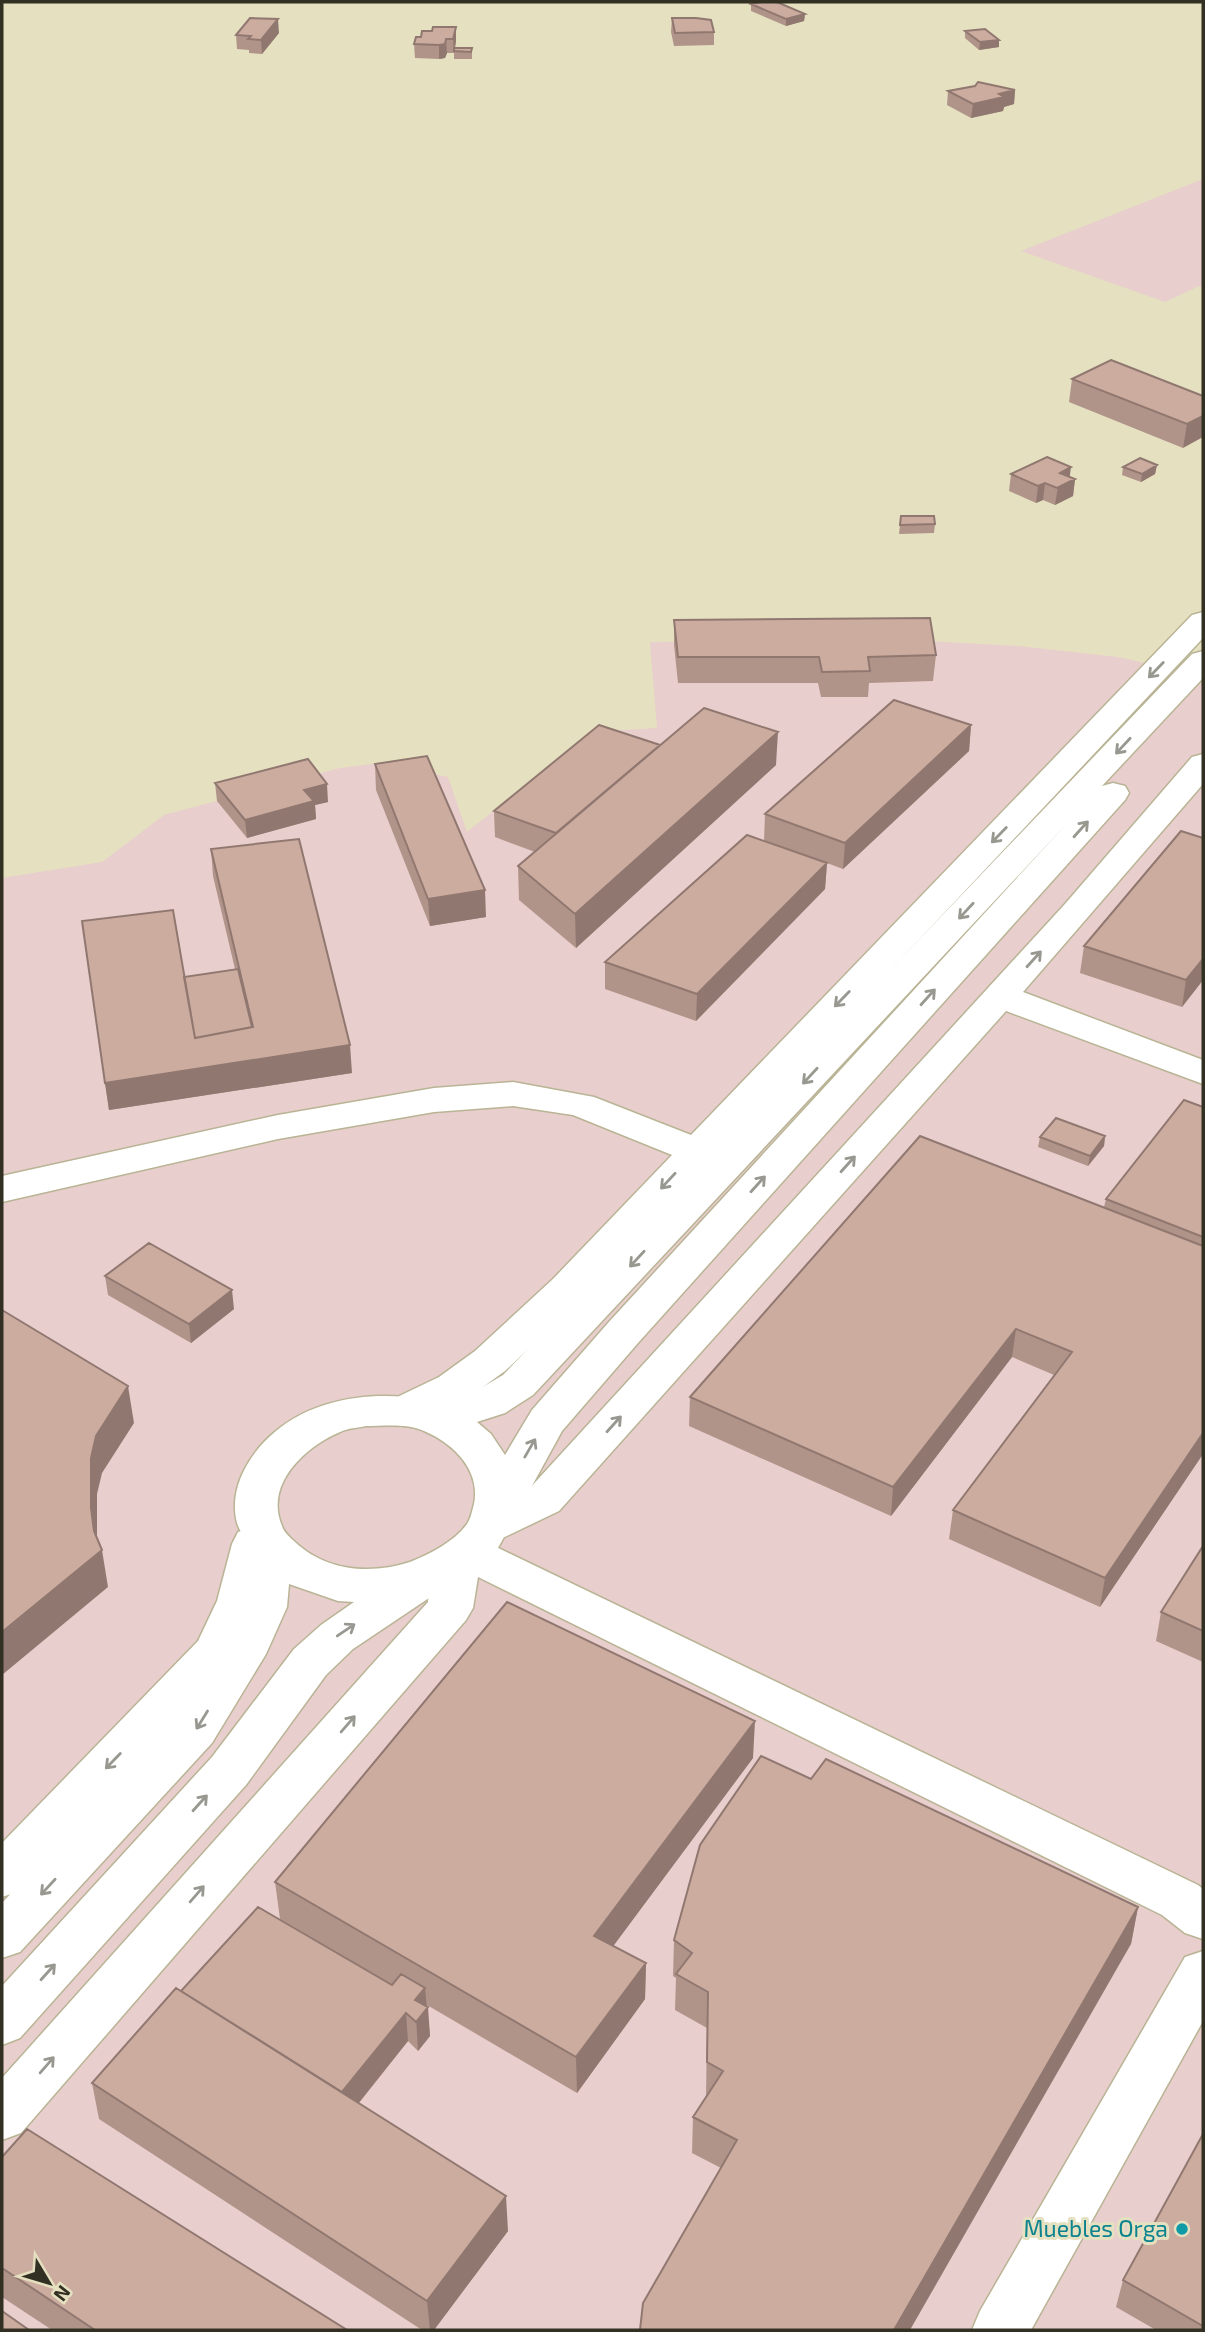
<svg xmlns="http://www.w3.org/2000/svg" width="1205" height="2332" viewBox="0 0 1205 2332" font-family="'Exo 2',sans-serif">
	<style>
		.industrial { fill: #e8cecc }
		.lines { fill: none; stroke-linecap: round; stroke-linejoin: round }
		.minor-casing { stroke: #b9b495; stroke-width: 3 }
		.major-casing { stroke: #b9b495; stroke-width: 3 }
		.minor { fill: #fff; fill-rule: evenodd }
		.major { fill: #fff; fill-rule: evenodd }
		.wall { fill: #b0948a }
		.shaded-wall { fill: #907870 }
		.building { fill: #cdaca0; stroke: #907870; stroke-width: 2 }
		.oneway { stroke: #989891 }
		.culture-dot { fill: #0f9aa8; stroke: #e5e0c0; stroke-width: 2.5 }
		.labels { text-anchor: middle; stroke-width: 6; stroke-linejoin: round; paint-order: stroke }
		.near-culture-label { font-size: 23px; fill: #0d838f; stroke: #e5e0c0; text-anchor: end }
	</style>
	<rect width="100%" height="100%" fill="#e5e0c0"/>
	<path class="industrial" d="M1203,179V288L1199,286L1165,302L1021,251Z
		M927,641L1019,646L1118,657L1203,676V2330H2V878L102,862L164,815L340,768L418,758L428,773L448,777L467,832L593,732L657,728L650,642Z"/>
	<g class="lines">
		<g class="minor-casing">
			<path id="minor" d="M1203,612V638L581,1299L505,1371L469,1397L421,1422L406,1426L391,1422L385,1411L391,1400L439,1377L475,1351L553,1279L672,1155L573,1115L513,1106L434,1112L278,1139L2,1202V1176L278,1115L434,1088L513,1082L594,1097L691,1135L1192,615Z
				M1203,754V784L1023,992L1203,1060V1084L1006,1011L559,1511L490,1544L1198,1885L1203,1889V1939L1185,1933L1162,1915L478,1577L473,1608L466,1620L21,2133L2,2140V2078L428,1602C433,1575 434,1533 471,1536L466,1528L472,1516L529,1489L1065,904L1192,757Z
				M254,1527L270,1532L276,1544L267,1588L251,1627L230,1667L20,1891L2,1897V1843L198,1641L217,1601L232,1544L238,1532Z
				M1203,1951V2021L1031,2330H972L980,2311L1185,1957Z"/>
		</g>
		<g class="major-casing">
			<path id="major" d="M1203,651V678L1102,786L1113,783L1125,786L1129,793L1125,800L638,1343L562,1431L498,1548L481,1565L437,1588L432,1596L353,1649L326,1675L246,1785L20,2038L2,2045V1986L212,1757L294,1649L321,1625L354,1602L338,1601L289,1584L287,1607L266,1654L212,1743L20,1952L2,1958V1903C38,1865 74,1826 111,1788C161,1734 214,1680 240,1610C245,1597 249,1560 248,1547C247,1539 239,1531 237,1523C228,1489 249,1453 276,1431C311,1402 360,1393 405,1397C416,1398 431,1405 441,1403C464,1399 484,1386 503,1375L1192,654ZM1071,819L608,1323L532,1410L505,1455L491,1434L477,1422L505,1413L533,1395ZM366,1426C384,1426 407,1423 424,1431C453,1443 481,1470 474,1504C472,1511 471,1518 467,1524C454,1542 430,1554 410,1562C370,1575 326,1571 295,1542C290,1537 284,1533 282,1526C264,1484 305,1447 340,1432C348,1428 358,1428 366,1426Z"/>
		</g>
		<use href="#minor" class="minor"/>
		<use href="#major" class="major"/>
	</g>
	<path class="wall" d="M751,4L805,14L804,21L786,26L751,11Z
		M672,18L714,32V45L674,46L671,32Z
		M456,27V41L455,48H472V59H454V52V53H447L445,58L439,59L415,58L414,44L421,37L432,31Z
		M965,31L999,40V47L979,50L965,38Z
		M279,33L262,54L249,53V50L237,49L236,35Z
		M1015,90L1014,104L1004,107L1003,111L971,118L947,105L948,91Z
		M1072,379L1203,396L1183,448L1069,402Z
		M1157,465L1155,474L1141,482L1122,475L1123,467Z
		M1011,474L1070,477L1075,479L1073,496L1055,505L1043,500L1036,503L1009,491Z
		M901,516L935,524L934,533L899,534Z
		M674,620L936,655L933,681L869,683L868,697H821L818,683H678L674,645Z
		M971,725L969,751L843,869L827,863L825,889L696,1021L605,989V962L764,841L765,814Z
		M660,745L776,765L576,948L519,900L518,866L535,852L495,837L494,811Z
		M375,764L486,917L430,926L376,790Z
		M215,783L328,802L315,805L316,819L247,838L217,801Z
		M1203,838V980L1182,1007L1080,973L1084,946Z
		M211,849L352,1073L109,1110L82,921L184,977L235,969L213,876Z
		M1203,1107V1454L1100,1607L949,1539L953,1510L1054,1375L1012,1357L891,1516L689,1426L690,1397L1104,1207L1106,1199Z
		M1105,1136L1104,1146L1088,1166L1038,1147L1040,1137Z
		M105,1276L234,1309L191,1343L108,1295Z
		M1203,1546V1662L1156,1641L1161,1612Z
		M753,1758L613,1946L646,1963L645,1999L577,2093L427,2005L430,2036L418,2051L408,2041L359,2103L508,2231L434,2330H422L99,2119L92,2083L181,1991L392,1985L280,1919L275,1882Z
		M811,1779L1138,1907L1131,1944L721,2168L692,2153L693,2117L706,2098L707,2028L675,2010L676,1978L673,1976L674,1940Z
		M1203,2134V2330H1156L1116,2307L1123,2280Z
		M2,2157L347,2330H52L2,2297Z"/>
	<path class="shaded-wall" d="M805,14L804,21L786,26V19Z
		M278,19L279,33L262,54L261,40Z
		M456,27V41L454,53L453,39Z
		M446,39L447,53L445,58L439,59V45Z
		M999,40V47L979,50L980,42Z
		M1015,90L1014,104L1004,107L1003,111L971,118L973,104L999,94Z
		M1203,416V437L1183,448L1187,424Z
		M1157,465L1155,474L1141,482L1142,474Z
		M1071,467L1069,482L1075,479L1073,496L1055,505L1060,473Z
		M1045,483L1043,500L1036,503L1038,486Z
		M971,725L969,751L843,869L845,843Z
		M778,732L776,765L576,948L575,914Z
		M327,784L328,802L315,805L316,819L247,838L245,820L304,790Z
		M827,863L825,889L696,1021L697,994Z
		M485,890L486,917L430,926L428,899Z
		M1203,959V980L1182,1007L1186,980Z
		M350,1045L352,1073L109,1110L105,1083Z
		M1105,1136L1104,1146L1088,1166L1090,1156Z
		M232,1290L234,1309L191,1343L189,1324Z
		M1016,1329L1012,1357L891,1516L893,1487Z
		M128,1386L134,1423L102,1473L97,1494V1544L102,1550L108,1587L2,1675V1632L91,1458L96,1436Z
		M1203,1433V1454L1100,1607L1105,1578Z
		M755,1721L753,1758L594,1972V1936Z
		M1138,1907L1131,1944L910,2330H894Z
		M646,1963L645,1999L577,2093L576,2057Z
		M425,1988L427,2009L428,2007L430,2036L418,2051L415,2000Z
		M406,2013L408,2041L341,2125L338,2097Z
		M506,2196L508,2231L434,2330H430L427,2301Z"/>
	<path class="building" d="M761,2H777L805,14L786,19L751,4Z
		M250,18L278,19L261,40L248,39L251,36L236,35Z
		M672,18H696L711,20L714,32L675,33Z
		M433,27H456L453,39H446L445,44L439,45L414,44L416,37H421L422,31H432Z
		M985,29L999,40L980,42L965,31Z
		M454,48H472L471,52L454,51Z
		M978,82L1015,90L999,94L1004,97L973,104L948,91L975,86Z
		M1111,360L1203,396V416L1187,424L1072,379Z
		M1047,457L1071,467L1060,473L1075,479L1057,488L1045,483L1038,486L1011,474Z
		M1140,458L1157,465L1142,474L1123,467Z
		M901,516H934L935,524L900,525Z
		M930,618L936,655L868,657L870,671L822,672L819,657H678L674,620Z
		M894,700L971,725L845,843L765,814Z
		M704,708L778,732L575,914L518,866Z
		M599,725L660,745L556,833L494,811Z
		M427,756L485,890L428,899L375,764Z
		M308,759L327,784L304,790L314,801L245,820L215,783Z
		M1181,831L1203,838V959L1186,980L1084,946Z
		M747,835L827,863L697,994L605,962Z
		M299,839L350,1045L105,1083L82,921L173,910L195,1038L253,1027L211,849Z
		M238,969L252,1027L195,1038L184,977Z
		M1184,1100L1203,1107V1237L1106,1199Z
		M1056,1118L1105,1136L1090,1156L1040,1137Z
		M920,1136L1203,1246V1433L1105,1578L953,1510L1072,1352L1016,1329L893,1487L690,1397Z
		M149,1243L232,1290L189,1324L105,1276Z
		M2,1310L128,1386L96,1436L91,1458V1508L94,1531L102,1550L2,1632Z
		M1203,1546V1631L1161,1612Z
		M507,1602L755,1721L594,1936L646,1963L576,2057L275,1882Z
		M761,1756L811,1779L826,1759L1138,1907L894,2330H640L643,2303L737,2140L693,2117L723,2071L707,2062L708,1992L676,1974L692,1953L674,1940L700,1845Z
		M258,1907L392,1985L401,1974L425,1988L415,2000L428,2007L416,2022L406,2013L342,2092L181,1991Z
		M176,1988L506,2196L427,2301L92,2083Z
		M27,2129L347,2330H95L2,2268V2157Z
		M1203,2134V2326L1123,2280Z
		M2,2311L29,2330H2Z"/>
	<defs><path id="oneway-shaft" d="M-6 0H5M1.5-3L5.5 0L1.5 3" fill="none" stroke-width="1.6" stroke-linecap="round" stroke-linejoin="round" transform="scale(1.75)"/></defs>
	<g class="oneway">
		<use href="#oneway-shaft" transform="translate(1156 670) rotate(134)"/>
		<use href="#oneway-shaft" transform="translate(1123 746) rotate(133)"/>
		<use href="#oneway-shaft" transform="translate(1081 829) rotate(-48)"/>
		<use href="#oneway-shaft" transform="translate(999 835) rotate(134)"/>
		<use href="#oneway-shaft" transform="translate(966 911) rotate(133)"/>
		<use href="#oneway-shaft" transform="translate(1034 959) rotate(-48)"/>
		<use href="#oneway-shaft" transform="translate(928 997) rotate(-48)"/>
		<use href="#oneway-shaft" transform="translate(842 999) rotate(134)"/>
		<use href="#oneway-shaft" transform="translate(810 1076) rotate(133)"/>
		<use href="#oneway-shaft" transform="translate(848 1164) rotate(-48)"/>
		<use href="#oneway-shaft" transform="translate(668 1181) rotate(133)"/>
		<use href="#oneway-shaft" transform="translate(758 1184) rotate(-48)"/>
		<use href="#oneway-shaft" transform="translate(637 1259) rotate(133)"/>
		<use href="#oneway-shaft" transform="translate(614 1424) rotate(-48)"/>
		<use href="#oneway-shaft" transform="translate(530 1448) rotate(-60)"/>
		<use href="#oneway-shaft" transform="translate(346 1630) rotate(-34)"/>
		<use href="#oneway-shaft" transform="translate(202 1720) rotate(122)"/>
		<use href="#oneway-shaft" transform="translate(348 1724) rotate(-49)"/>
		<use href="#oneway-shaft" transform="translate(113 1761) rotate(134)"/>
		<use href="#oneway-shaft" transform="translate(200 1803) rotate(-48)"/>
		<use href="#oneway-shaft" transform="translate(48 1887) rotate(133)"/>
		<use href="#oneway-shaft" transform="translate(197 1894) rotate(-49)"/>
		<use href="#oneway-shaft" transform="translate(48 1972) rotate(-48)"/>
		<use href="#oneway-shaft" transform="translate(47 2065) rotate(-49)"/>
	</g>
	<circle class="culture-dot" cx="1182" cy="2229" r="7"/>
	<g class="labels">
		<g class="near-culture-label">
			<text x="1168" y="2237">Muebles Orga</text>
		</g>
	</g>
	<rect width="1205" height="2332" fill="none" stroke="#323023" stroke-width="7"/>
	<g transform="translate(49 2283) rotate(128)" stroke="#e5e0c0" stroke-width="5" paint-order="stroke">
	<path d="M0-5L12 26L0 18L-12 26Z" fill="#323023"/>
	<text y="-10" font-size="19" font-weight="bold" text-anchor="middle" fill="#323023">N</text>
	</g>
</svg>
